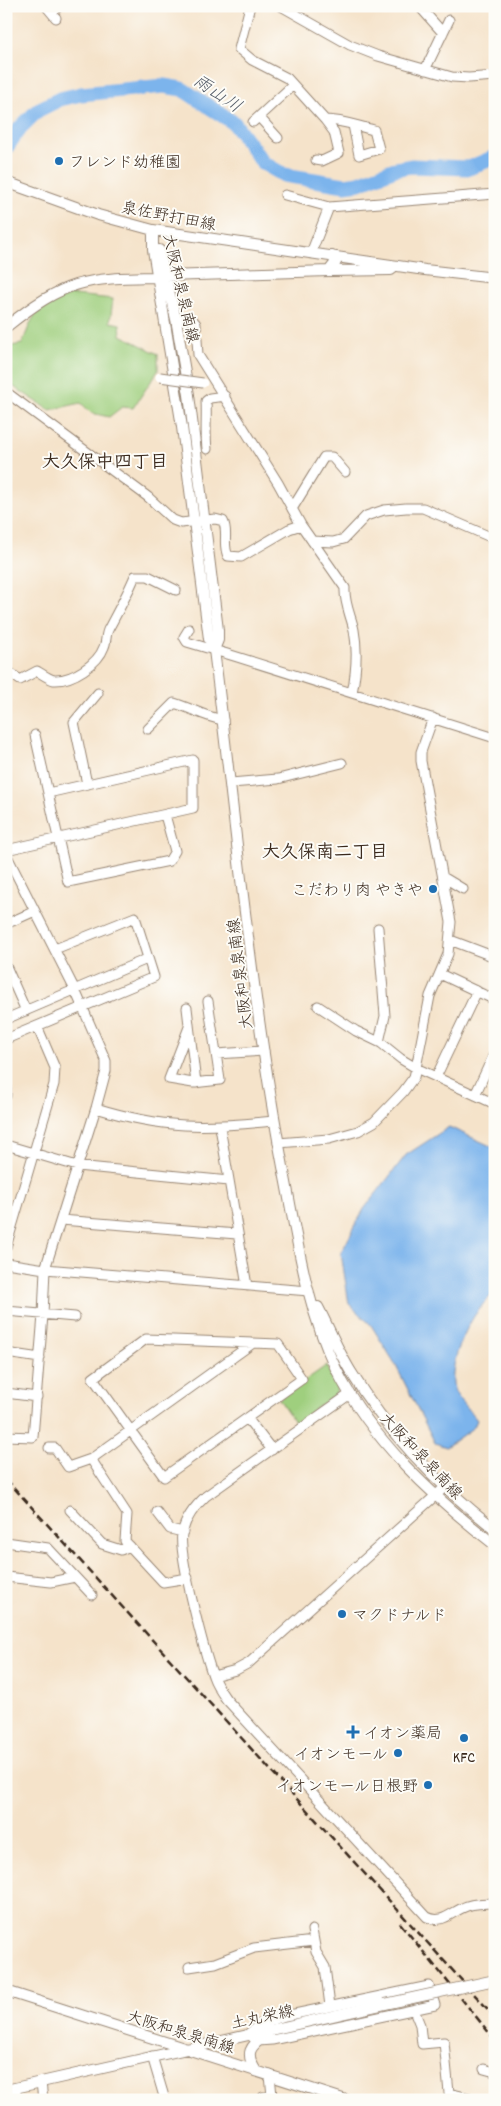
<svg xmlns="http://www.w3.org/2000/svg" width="501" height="2106" viewBox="0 0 501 2106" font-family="Dekko,'Klee One',sans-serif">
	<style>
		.green { fill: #9fcf7e; stroke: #6d7c4e }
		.water { fill: #7cb4ec; stroke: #5c6f85 }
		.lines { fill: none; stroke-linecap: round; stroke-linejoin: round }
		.river { stroke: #7cb4ec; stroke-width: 15 }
		.minor-casing { stroke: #988674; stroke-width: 11 }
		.major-casing { stroke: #988674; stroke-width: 12 }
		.minor { stroke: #fff; stroke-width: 9 }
		.major { stroke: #fff; stroke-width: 10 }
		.rail { stroke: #3b2a1e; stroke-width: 2.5; stroke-dasharray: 8 4; stroke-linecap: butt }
		.minor-bridge-casing { stroke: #988674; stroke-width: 11; stroke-linecap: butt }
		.major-bridge-casing { stroke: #988674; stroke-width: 12; stroke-linecap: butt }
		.minor-bridge { stroke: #fff; stroke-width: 9 }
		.major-bridge { stroke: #fff; stroke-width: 10 }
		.poi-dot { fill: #1f6fb2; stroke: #fdfcf7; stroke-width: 2 }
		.labels { text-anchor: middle; stroke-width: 4; stroke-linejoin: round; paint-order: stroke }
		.poi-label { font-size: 16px; fill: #3b2a1e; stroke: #fdfcf7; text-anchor: start }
		.street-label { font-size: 16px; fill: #3b2a1e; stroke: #fdfcf7 }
		.water-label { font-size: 18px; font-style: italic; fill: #525a66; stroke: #fdfcf7 }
		.neighbourhood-label { font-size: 18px; font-weight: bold; fill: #3b2a1e; stroke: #fdfcf7 }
	</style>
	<rect width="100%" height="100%" fill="#fdfcf7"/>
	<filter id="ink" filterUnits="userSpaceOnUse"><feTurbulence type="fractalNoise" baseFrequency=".02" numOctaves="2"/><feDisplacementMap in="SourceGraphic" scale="10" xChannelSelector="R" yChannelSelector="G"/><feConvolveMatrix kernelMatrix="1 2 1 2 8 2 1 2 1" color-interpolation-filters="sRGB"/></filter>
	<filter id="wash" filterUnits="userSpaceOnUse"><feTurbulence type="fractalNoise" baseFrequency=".0096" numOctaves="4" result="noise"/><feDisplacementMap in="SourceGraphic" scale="20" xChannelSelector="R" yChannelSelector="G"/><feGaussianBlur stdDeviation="1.12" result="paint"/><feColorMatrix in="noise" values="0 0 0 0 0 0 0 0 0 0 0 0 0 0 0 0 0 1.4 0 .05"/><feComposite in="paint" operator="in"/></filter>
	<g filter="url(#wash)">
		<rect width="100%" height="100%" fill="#f5e3ca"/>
		<path class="green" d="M65,294L113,299L110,322L120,324L121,335L158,354V371L133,408L122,407L109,417L91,413L81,403L50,410L6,382V347L22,344C35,311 34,311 65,294Z
			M327,1365L337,1386L336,1394L295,1423L279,1399Z"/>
		<path class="water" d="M449,1127L495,1148V1293C472,1309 447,1361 454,1389C457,1399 471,1412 477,1420L474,1427L446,1447L435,1443L394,1362L371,1325L349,1304L341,1253L364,1209L406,1155Z"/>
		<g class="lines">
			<path class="river" d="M6,148L20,128L38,110L60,99L81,94L164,86L182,89L234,123L263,163L284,175L345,185L359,183L395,169L411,166L469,168L495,157"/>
		</g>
	</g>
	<g filter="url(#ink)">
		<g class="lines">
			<g class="minor-casing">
				<path id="minor" d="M46,6L56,18
					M250,6L239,49L252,60L287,78L325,120C344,120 356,126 374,130L379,149L359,155L353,125
					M281,6L350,45L378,56L452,77L469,78L495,76
					M419,6L443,33
					M52,13L59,6
					M425,70L449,20
					M259,117L278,138
					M253,122L293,85
					M316,160L322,161L339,153L334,132L325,120
					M285,195L329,207
					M311,253L329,207L495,194
					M176,319H192L196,324L198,355L278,483L301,525L345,588C344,603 351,616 354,630C358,651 356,673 352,693
					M6,392L148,497L173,520L181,523L215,519L223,521C229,532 222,544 228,556L241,557L289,529L301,525
					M207,449C205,432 207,417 206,401L210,398L225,396
					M292,509L324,457H332L345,472
					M312,541L333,542L344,539L366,516L384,510L406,508H423L495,539
					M189,629L184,637L187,642L234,656L495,738
					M6,670L20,680L37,671C42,674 49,679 54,680C72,681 98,664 104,647C107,641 105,634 109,628C118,611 127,595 135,576H148L176,590
					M148,729L174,703C191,708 205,717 223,720
					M35,735L68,882L169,861L175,851L165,815
					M231,783L278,779L342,763
					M87,784L74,722L98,693
					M6,850L193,808V760L48,793
					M6,854L75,990L106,1061V1071L96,1108L45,1269L43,1315L33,1437L6,1436
					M443,877L463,889
					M6,924L35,911
					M378,928L385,1016L379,1042
					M450,940L495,957
					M6,966L26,1011
					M440,974L495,1000
					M318,1006L356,1031L381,1043L401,1059L416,1068L495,1104
					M187,1008L196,1083
					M6,1019L147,959
					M189,1027L169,1079L193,1083L220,1080L208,1001
					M6,1039L154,977L135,917L55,949
					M216,1054L264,1051
					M6,1072V1096
					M436,1077L477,991
					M475,1095L495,1052
					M96,1108C164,1129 205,1128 274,1121
					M220,1127L247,1286
					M278,1143L329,1139L358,1131L374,1122L403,1092L414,1077L416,1068L430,996L448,954L451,922L421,761V752L433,718
					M6,1145L77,1166L229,1181
					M61,1220L237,1234
					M6,1247L54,1084L55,1068L37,1026
					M6,1263L45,1269L309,1291
					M6,1311L75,1317
					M6,1353L40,1358
					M6,1393L37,1397
					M350,1394L206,1496C195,1506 185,1519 182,1534C178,1554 205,1654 213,1676C216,1685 221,1692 226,1699L427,1917C443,1925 452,1911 467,1906C476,1903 485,1903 495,1903
					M247,1418L272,1450
					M49,1448H55L68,1467L91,1459
					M70,1510L102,1544L121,1550L130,1546
					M157,1512L170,1529L183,1532
					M6,1542L48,1548L92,1595
					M6,1577L51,1582L75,1577
					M188,1578L163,1582L125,1541L127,1514L91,1459L253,1343L146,1339L93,1378L164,1477L302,1379L278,1344L253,1343
					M213,1676L236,1670L249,1663L445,1487
					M312,1930L316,1952L325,1967L330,2006
					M189,1967L215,1963L254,1948L314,1941
					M429,1986L435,2005L272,2040L258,2041L248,2034L260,2024L285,2016Z
					M414,2010L420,2025L422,2044L444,2042L449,2093L478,2100
					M152,2056L165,2100
					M484,2069L495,2072
					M41,2082L43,2100
					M16,2088V2100
					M264,2100L263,2097L272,2096L270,2075"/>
			</g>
			<g class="major-casing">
				<path id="major" d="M6,182L98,215L153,230L425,270L495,278
					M153,230V250L182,427L209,639L214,650C236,824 251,1000 284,1172C297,1238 306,1307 336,1369C371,1440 433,1497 495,1545
					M159,250L176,319L189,395L218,630V640L214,650
					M329,271L391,270
					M166,276L329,271L336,262L332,256
					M6,327C65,280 84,278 158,277
					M318,1307C329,1328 338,1351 351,1372C388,1433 438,1485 495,1529
					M6,1991L346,2100
					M256,2071C242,2049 254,2045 270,2031
					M6,2090L385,2004"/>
			</g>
			<use href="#minor" class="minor"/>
			<use href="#major" class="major"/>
			<path class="rail" d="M6,1479L495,2017
				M400,1923L495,2040"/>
			<g class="minor-bridge-casing">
				<path id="minor-bridge" d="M160,377L203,383"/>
			</g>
			<g class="major-bridge-casing">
				<path id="major-bridge" d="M385,2004L495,1980"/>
			</g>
			<use href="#minor-bridge" class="minor-bridge"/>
			<use href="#major-bridge" class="major-bridge"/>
		</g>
	</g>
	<g class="poi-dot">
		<circle cx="59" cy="161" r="5"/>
		<circle cx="433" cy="889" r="5"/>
		<circle cx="342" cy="1614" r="5"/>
		<path d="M350.5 1724.5h5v5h5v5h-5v5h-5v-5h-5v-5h5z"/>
		<circle cx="464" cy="1738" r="5"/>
		<circle cx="398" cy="1753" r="5"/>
		<circle cx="428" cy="1785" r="5"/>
	</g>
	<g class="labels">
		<g class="poi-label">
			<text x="69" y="167">フレンド幼稚園</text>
			<text x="423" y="895" text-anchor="end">こだわり肉 やきや</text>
			<text x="352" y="1620">マクドナルド</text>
			<text x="363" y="1738">イオン薬局</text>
			<text x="388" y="1759" text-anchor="end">イオンモール</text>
			<text x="464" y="1762" text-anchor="middle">KFC</text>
			<text x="418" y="1791" text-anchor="end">イオンモール日根野</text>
		</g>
		<g class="street-label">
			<text transform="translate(169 215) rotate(11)" y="6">泉佐野打田線</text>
			<text transform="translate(182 288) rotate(77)" y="6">大阪和泉泉南線</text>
			<text transform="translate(239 974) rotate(-97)" y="6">大阪和泉泉南線</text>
			<text transform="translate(422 1455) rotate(47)" y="6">大阪和泉泉南線</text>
			<text transform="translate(262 2016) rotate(-12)" y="6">土丸栄線</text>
			<text transform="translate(181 2031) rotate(17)" y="6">大阪和泉泉南線</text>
		</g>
		<g class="water-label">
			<text transform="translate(218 93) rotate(34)" y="6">雨山川</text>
		</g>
		<g class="neighbourhood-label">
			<text x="105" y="467">大久保中四丁目</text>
			<text x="325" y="857">大久保南二丁目</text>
		</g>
	</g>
	<rect width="501" height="2106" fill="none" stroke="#fdfcf7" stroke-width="25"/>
</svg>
